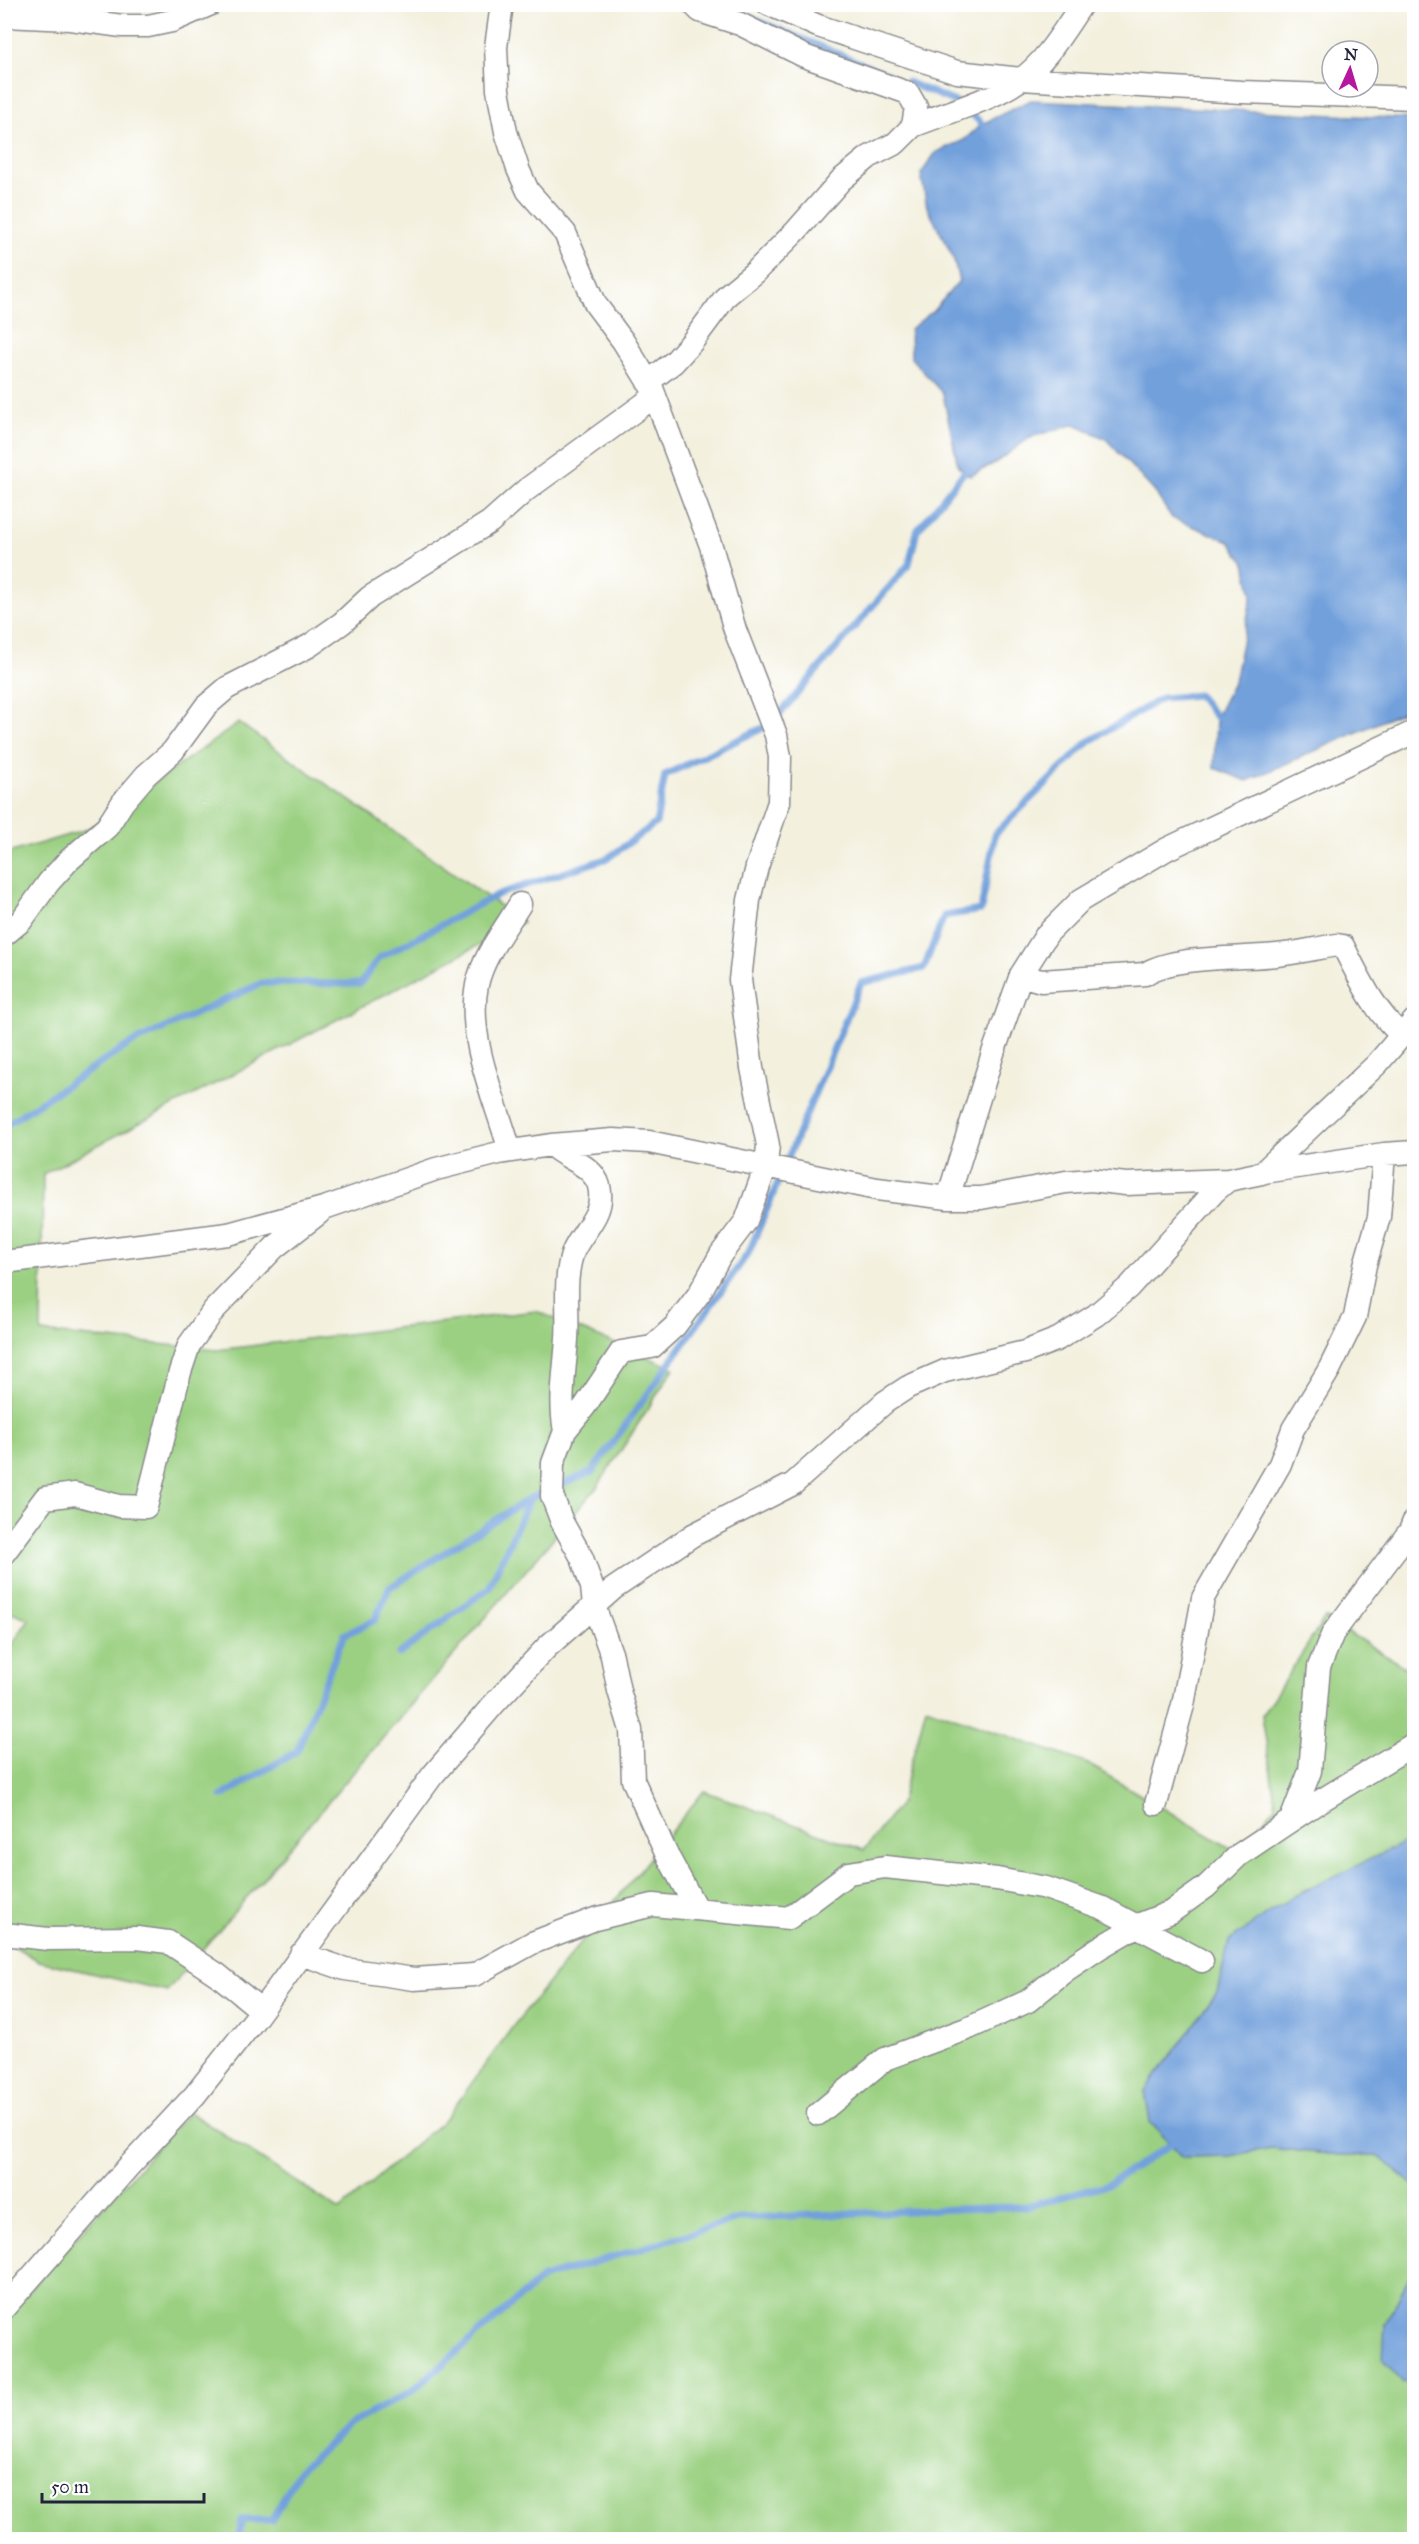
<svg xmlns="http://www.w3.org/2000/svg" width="1419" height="2544" viewBox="0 0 1419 2544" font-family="'IM FELL Great Primer',serif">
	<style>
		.green { fill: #9bd082; stroke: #5e795e; stroke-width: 1.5 }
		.water { fill: #72a0db; stroke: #4a618b; stroke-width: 1.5 }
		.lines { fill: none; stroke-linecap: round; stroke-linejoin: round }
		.stream { stroke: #72a0db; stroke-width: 7 }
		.minor-casing { stroke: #8a898c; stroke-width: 25 }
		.minor { stroke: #fff; stroke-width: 22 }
	</style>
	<rect width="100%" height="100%" fill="#fff"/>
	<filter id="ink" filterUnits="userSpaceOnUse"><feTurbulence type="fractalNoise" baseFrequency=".0167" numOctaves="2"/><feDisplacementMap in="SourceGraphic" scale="12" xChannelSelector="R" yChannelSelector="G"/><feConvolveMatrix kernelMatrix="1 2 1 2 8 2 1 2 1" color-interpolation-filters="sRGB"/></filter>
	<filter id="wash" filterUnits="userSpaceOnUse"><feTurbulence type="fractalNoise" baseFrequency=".008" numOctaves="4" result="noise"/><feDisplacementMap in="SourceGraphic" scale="24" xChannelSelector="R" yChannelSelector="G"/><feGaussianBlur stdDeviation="1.35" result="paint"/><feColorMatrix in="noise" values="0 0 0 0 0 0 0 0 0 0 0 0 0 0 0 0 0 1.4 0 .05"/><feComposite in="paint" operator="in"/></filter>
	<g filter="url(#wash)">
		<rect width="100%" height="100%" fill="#f3f0de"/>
		<path class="green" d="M239,723L523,922L43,1174L41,1332L217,1350L536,1311L674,1368L598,1486L167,1991L39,1961L5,1941L4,1727L8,1720L5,1718V1655L29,1619L4,1609L5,854L88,829Z
			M1325,1618L1414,1673V1838L1229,1941L1217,1993L1145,2091L1150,2122L1183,2157L1230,2156L1270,2148L1340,2155H1377L1414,2185V2247L1410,2275L1385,2324L1402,2382L1414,2383V2539L5,2540V2317L189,2112L340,2210L447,2117L514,2025L704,1791L864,1850L900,1804L926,1707L1088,1764L1234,1850L1276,1807L1262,1715Z"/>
		<path class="water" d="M1031,100L1414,119V707L1247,781L1214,768L1216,717L1234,681L1252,595L1245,563L1229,541L1172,518L1154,491L1106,439L1075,424L1031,437L995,463L970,476L958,466L943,394L911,358L910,329L933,311L959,281L953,257L927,207L921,174L936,152L964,140L982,124Z
			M1414,1838V2185L1377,2155H1340L1270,2148L1230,2156L1183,2157L1150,2122L1145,2091L1217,1993L1229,1941L1292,1897Z
			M1414,2247V2383L1402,2382L1383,2360L1385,2324L1410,2276Z"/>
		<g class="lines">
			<path class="stream" d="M719,4L736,12
				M752,18L889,75
				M907,82L958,103
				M967,109L982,124
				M4,1126L130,1044L262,983L360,984L379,958L499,894L608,858L656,823L665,775L771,724L909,564L917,531L965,471
				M399,1654L489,1588L530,1498
				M222,1796L297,1751L344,1635L375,1620L389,1588L530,1498L592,1472L749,1252L861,983L924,968L944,916L981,910L995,834L1088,742L1162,698L1198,695L1216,717
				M238,2540L242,2520H272L299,2470L352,2423L412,2391L542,2278L742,2218L1029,2206L1109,2184L1170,2145"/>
		</g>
	</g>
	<g filter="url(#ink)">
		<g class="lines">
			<g class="minor-casing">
				<path id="minor" d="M502,4L496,47L498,90L506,132L518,169L528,191L565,233L596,305L623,341L652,388L711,546L735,630L776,735L780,757L779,802L757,867L749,900L740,980L752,1068L768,1145L766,1166L746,1221L721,1254L699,1294L675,1326L652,1347L621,1352L585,1406L565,1431L553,1463L552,1496L562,1522L582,1558L592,1587L594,1606L612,1656L619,1691L631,1730L633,1780L666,1853L696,1908
					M768,4L818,26L957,72L1021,79L1242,92L1414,98
					M4,16L70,19L122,26H148L172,21L211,4
					M913,126C948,112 989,101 1020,80C1046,62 1064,30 1082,4
					M648,382L674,362L692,342L727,295L755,272L796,231L841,180L869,157L896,143L913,126L916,107L908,93L804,56L740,24L700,11L693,4
					M4,935L21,921L49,882L68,861L107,827L123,802L146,775L173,751L206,706L227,688L309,646L342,623L370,597L490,522L526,490L655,396
					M1021,975L1041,981L1145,974C1174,955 1242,959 1277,955C1297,953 1317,948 1337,945L1343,946C1359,977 1375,1013 1402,1035
					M551,1145C565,1159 593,1164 599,1186C606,1214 582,1230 573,1252C563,1279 569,1311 567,1339C565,1371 559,1400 565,1431
					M510,1151C496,1101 466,1038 477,985C483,956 505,929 520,904
					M1264,1172L1384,1154L1414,1152
					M948,1198L993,1053L1021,975L1047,934L1081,900L1167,849L1414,732
					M4,1262L228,1234L327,1207L436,1169L499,1153L551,1145L613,1140L649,1142L877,1189L948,1198H981L1066,1182L1091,1180L1126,1184L1228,1180L1262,1173L1377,1064L1414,1021
					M4,1553L45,1498L75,1494L119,1506L146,1507L180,1372L189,1345L214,1310L275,1247L319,1213
					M1156,1804L1183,1705L1203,1598L1280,1464L1293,1429L1329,1370L1355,1317L1365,1265L1379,1217L1384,1154
					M1291,1820L1310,1771L1319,1667L1333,1633L1410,1531L1414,1521
					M4,1934L48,1939L137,1938L168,1942L218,1975L261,2010
					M301,1954L345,1969L414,1979L474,1975L532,1943L595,1919L653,1905L789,1918L849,1873L885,1867L997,1879L1046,1888L1103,1908L1202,1961
					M818,2114L885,2059L969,2028L1028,2001L1066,1970L1099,1948L1138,1925L1171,1912L1206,1887L1239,1855L1317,1803L1414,1744
					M4,2308L129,2166L195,2095L255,2019L432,1776L493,1705L547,1647L613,1589L693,1535L793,1484L885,1402L908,1387L945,1371L1025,1352L1058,1339L1096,1315L1129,1287L1215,1191L1228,1180"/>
			</g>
			<use href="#minor" class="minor"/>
		</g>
	</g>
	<rect width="1419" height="2544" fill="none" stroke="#fff" stroke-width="24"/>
	<g transform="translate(1350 69) rotate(4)"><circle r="28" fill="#ffffff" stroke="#a7a7b1" stroke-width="1.5"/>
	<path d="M0-4.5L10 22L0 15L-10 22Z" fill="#b5179e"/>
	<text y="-9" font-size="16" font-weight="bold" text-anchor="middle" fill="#22223b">N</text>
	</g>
	<path d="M42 2493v9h162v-9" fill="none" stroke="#22223b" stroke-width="3"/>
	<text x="51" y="2493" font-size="18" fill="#22223b" stroke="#ffffff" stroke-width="4.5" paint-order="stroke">50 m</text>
</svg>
